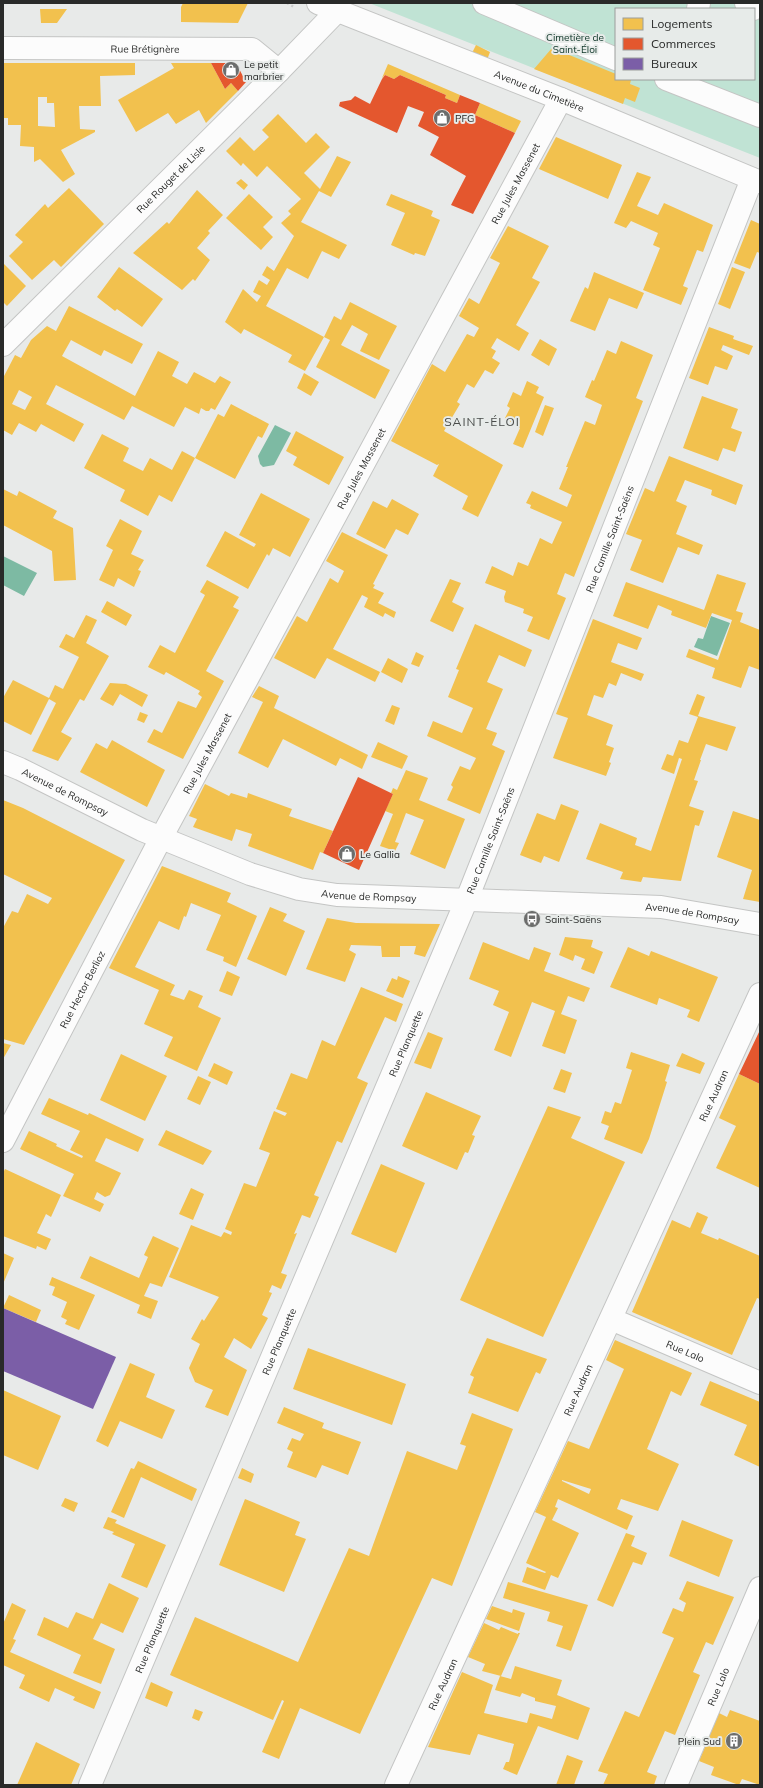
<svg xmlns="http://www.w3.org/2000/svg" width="763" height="1788" viewBox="0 0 763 1788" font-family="Mulish,sans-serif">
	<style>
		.green { fill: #c0e3d4; fill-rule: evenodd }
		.water { fill: #7dbaa3 }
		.homes { fill: #f2c14e; fill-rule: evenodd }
		.shops { fill: #e4572e }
		.offices { fill: #7b5ea7 }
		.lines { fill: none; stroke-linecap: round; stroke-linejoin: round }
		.minor-casing { stroke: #c4c5c4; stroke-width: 24 }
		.path { stroke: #c9caca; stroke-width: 2.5; stroke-dasharray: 2 3; stroke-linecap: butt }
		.minor { stroke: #fcfcfc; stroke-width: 22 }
		.labels { text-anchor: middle; stroke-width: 4; stroke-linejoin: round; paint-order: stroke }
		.park-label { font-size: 10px; fill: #0a3224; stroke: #e7ebe9 }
		.street-label { font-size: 10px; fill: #292a29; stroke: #e7ebe9 }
		.poi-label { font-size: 10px; fill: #292a29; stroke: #e7ebe9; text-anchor: start }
		.quarter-label { font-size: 12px; letter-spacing: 1px; fill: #494c4a; stroke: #e7ebe9 }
	</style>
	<rect width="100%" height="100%" fill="#e8eae9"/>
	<path class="green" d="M369,3H760V158ZM616,9H754V79H616Z"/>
	<path class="water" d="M275,425L291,433L274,465L263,467L260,464L258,456Z
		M3,556L37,573L24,596L3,585Z
		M711,616L730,623L717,656L694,647L698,638L703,639Z"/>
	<path class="homes" d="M183,3H248L238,23L181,22V7Z
		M40,9H67L57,23H41Z
		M476,45L490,52L487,60L472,53Z
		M552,48L616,74V79L631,80L630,84L640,88L635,102L625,98L623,104L534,69Z
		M3,63H135V75L100,76L101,106H79L80,129L95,130V132L61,150L75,174L63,182L40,159L34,162V147L20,146L21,125H8V118H3ZM38,97H47V103H54L55,127L38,126Z
		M171,63H211L225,89L231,83L238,91L206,123L199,110L176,124L168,113L136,132L118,100L174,68Z
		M388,64L460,95L457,103L445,98L446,95L400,75L394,79L385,75L382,78Z
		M480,103L521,121L515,133L475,115Z
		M278,114L306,143L316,133L330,147L304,173L320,189L337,156L351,162L331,197L319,191L301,222L347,245L339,259L322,251L308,279L287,268L266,306L324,337L305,371L288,362L292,355L244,329L241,334L225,322L243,289L257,302L261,296L253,292L259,280L267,285L270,280L262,275L267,266L274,271L294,236L281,223L291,214L288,211L301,199L267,166L257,177L243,163L241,166L226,151L240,137L254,151L269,137L262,130Z
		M556,137L622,165L608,199L539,169Z
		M637,172L651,177L637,206L658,215L664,203L713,225L703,252L697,250L683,286L688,288L681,305L643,290L660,248L653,245L658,233L631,221L626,228L614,223Z
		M241,179L248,185L244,190L236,183Z
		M69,188L104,224L61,267L54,260L32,280L9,256L23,242L15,235L45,204L48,208Z
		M197,190L223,215L208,231L210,233L197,248L210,260L195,281L193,279L182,290L133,253L167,222L169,224Z
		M249,194L273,217L263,227L273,237L261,250L226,218Z
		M391,194L433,211L431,216L440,220L425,256L415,253L414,255L391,245L405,213L386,205Z
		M751,220L760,224V253L757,252L750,269L734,263Z
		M508,226L549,246L532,278L540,282L516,325L529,333L519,351L497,338L491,348L496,351L492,358L500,363L493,374L485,370L474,388L467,384L457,402L460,404L444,431L503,465L478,517L462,509L468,496L433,476L439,464L437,465L391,441L432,364L445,372L467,334L474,337L479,328L459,316L469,298L479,304L500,263L490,258Z
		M3,263L26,286L7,306L3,302Z
		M119,267L163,299L142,327L117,309L115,311L97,297Z
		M732,267L745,272L730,309L718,304Z
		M594,272L644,293L637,309L609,298L595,331L570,321L585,287L588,289Z
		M350,302L397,326L379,360L360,351L368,334L352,325L341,345L390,370L375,399L316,367L330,340L324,337L334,316L341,320Z
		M69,306L143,344L132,364L104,350L101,356L71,340L62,356L135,396L158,351L179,362L172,376L187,384L194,372L215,383L220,376L231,382L215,410L211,408L209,411H206L201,408L199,414L185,407L174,427L132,406L124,420L56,385L46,404L84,424L74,442L41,424L36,432L19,423L12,435L3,430V378L15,355L21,358L31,340L47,326L56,331ZM19,390L32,397L25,410L12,404Z
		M709,327L734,336L733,339L753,346L749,355L723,345L721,350L733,356L727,370L715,366L708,385L689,378Z
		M540,339L557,349L549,366L531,355Z
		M621,341L653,355L636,398L643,401L574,577L565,573L557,594L566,598L549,640L527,631L533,617L523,613L524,609L505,602L504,597L506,591L485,583L492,566L513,576L518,562L528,566L540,538L552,544L562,522L530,508L531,505L526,503L532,491L567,507L572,495L559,489L568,467H566L585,421L595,425L602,405L585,397L592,380L594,381L607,350L616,354Z
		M304,373L319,382L311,396L297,388Z
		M527,381L539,387L536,393L544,397L523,448L513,444L520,428L505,418L510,408L507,406L513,392L521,396Z
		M702,396L738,409L731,428L742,432L735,452L723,448L718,461L683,448Z
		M231,404L269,424L262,438L258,436L235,479L195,458L218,414L224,417Z
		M545,405L554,408L543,436L535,432Z
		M296,431L344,457L329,485L293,465L297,457L286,451Z
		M102,434L129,448L123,461L143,471L150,458L172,470L182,451L195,458L172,502L159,495L148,516L120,501L125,490L84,468Z
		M669,456L743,485L736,505L711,495L712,490L685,480L676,501L687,506L676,534L703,545L699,555L678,547L663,583L630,570L642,540L626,534L645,488L654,492Z
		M3,489L17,496L19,491L57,511L53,518L73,528L76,580L54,581L52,551L3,525Z
		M261,493L310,519L290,557L273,548L269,556L267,554L248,589L206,566L225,531L254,547L256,544L239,535Z
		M392,499L419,514L408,535L396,529L385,549L356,534L373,501L387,508Z
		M120,519L142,531L131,554L144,560L138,570L141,571L134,587L118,578L114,587L99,580L113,550L106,546Z
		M342,532L388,555L373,584L375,585L373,588L384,593L378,603L396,612L394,618L385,613L383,617L364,607L368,598L362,595L333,649L380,672L375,682L327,658L315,679L274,658L297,616L307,622L330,578L338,583L344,571L326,561Z
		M717,574L746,583L736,611L743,613L740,622L760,630V670L749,666L741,688L712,678L715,668L686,657L689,649L718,660L732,620L712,613L706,628L671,615L672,611L658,605L648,629L613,616L626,582L704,610Z
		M450,579L461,583L452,602L464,608L453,632L430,621Z
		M207,580L239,597L233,607L239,610L206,671L224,681L183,759L147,742L154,729L162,733L178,701L196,708L202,697L198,694L200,691L166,672L164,675L148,667L160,645L175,653L205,595L200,592Z
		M107,601L132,615L126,626L101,612Z
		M86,615L97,620L86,643L109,656L84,701L80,699L61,732L72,738L58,761L32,751L56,703L49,699L31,735L3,721V698L13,680L49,698L55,685L63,689L79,657L59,647L66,634L74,638Z
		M593,619L642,638L637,650L618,643L611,662L644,674L641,681L621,673L616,686L609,683L603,698L594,695L587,715L613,725L606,745L614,748L609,762L611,763L606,776L553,758L568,718L556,714Z
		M475,624L532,650L525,667L499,655L487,682L503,689L486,729L497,733L492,745L505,751L480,814L447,800L453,787L451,785L460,766L470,770L476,758L427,736L433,721L462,733L473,708L448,697L459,670L456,669Z
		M416,652L424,656L419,667L411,664Z
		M388,658L408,669L402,683L381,672Z
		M110,683L126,684L148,695L142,707L120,694L113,706L100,699Z
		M259,686L279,696L274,708L368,755L362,769L340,758L336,766L283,739L268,768L238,753L263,702L252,697Z
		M697,694L705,697L698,716L736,727L727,751L706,744L700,760H701L694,780L698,781L689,806L704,811L699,826L695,825L681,881L643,877L641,882L620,879L623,872L586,859L600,823L637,838L635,845L651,851L682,759L679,758L674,774L661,769L667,754L673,756L679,740L688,743L698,717L689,714Z
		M392,705L400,708L394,725L385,721Z
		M140,712L148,715L144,723L137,720Z
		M112,740L165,770L147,807L80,772L96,743L107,749Z
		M378,742L408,756L402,769L371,757Z
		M406,770L428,778L419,800L465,819L445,869L410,854L424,820L406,813L395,842L399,843L395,851L380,846L393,814L385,811L393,794L391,793L393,788L397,790Z
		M205,784L229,796L231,793L247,798L248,793L292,809L289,816L333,831L323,853L320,852L313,870L248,846L252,834L236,829L232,841L193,827L197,819L189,816Z
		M3,800L23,808L125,860L24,1045L3,1039V928L12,911L18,913L27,894L48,904L52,898L3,874Z
		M561,804L579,811L559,862L544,856L541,863L520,855L537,813L555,820Z
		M733,811L760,820V902L743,899L752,870L717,857Z
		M162,866L231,893L227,902L257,916L236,967L223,961L224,957L206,950L221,915L191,903L186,917L184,916L179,930L159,921L135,967L175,985L170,995L184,1000L189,990L203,996L198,1007L221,1018L197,1071L164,1056L173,1037L144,1024L159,990L109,968Z
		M270,907L287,914L283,921L305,931L286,976L247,959Z
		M327,918L356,923L440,924L425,957L414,954L416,946H400V957H382L381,946L351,945L349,950L356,954L345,982L306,969Z
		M565,937L593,940L591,947L603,952L594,974L581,969L585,959L575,955L573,961L559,955Z
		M483,942L529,960L534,947L551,953L544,971L590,988L584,1002L568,996L561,1014L577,1020L565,1054L542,1046L555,1011L532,1002L511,1057L494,1050L509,1012L493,1005L499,991L469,979Z
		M628,947L649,956L651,951L718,977L699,1022L687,1017L690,1010L659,998L657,1005L610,987Z
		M227,971L240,977L232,996L219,991Z
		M398,976L410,981L403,998L386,991L392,978L397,980Z
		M361,987L403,1004L396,1022L385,1017L357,1078L368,1083L342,1143L337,1141L314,1195L319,1197L310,1218L302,1215L294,1234L297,1233L281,1273L287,1275L281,1289L272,1285L269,1292L272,1293L262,1315L268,1318L251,1349L234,1338L224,1357L247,1370L228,1416L205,1407L213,1390L195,1382L189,1368L200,1344L191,1339L202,1319L204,1321L219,1297L169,1277L191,1225L221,1237L224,1232L231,1235L232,1232L225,1229L244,1183L256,1187L270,1153L259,1149L274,1111L285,1116L287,1113L276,1109L291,1073L307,1079L322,1040L335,1046Z
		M428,1032L443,1038L431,1069L414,1063Z
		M3,1043L11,1045L3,1059Z
		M631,1052L670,1065L665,1081L667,1082L649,1139L642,1154L604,1139L609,1126L601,1123L605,1111L611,1113L615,1102L621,1104L632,1070L626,1068Z
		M682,1053L705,1063L700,1074L676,1066Z
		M121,1054L167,1076L145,1121L100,1100Z
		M214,1063L233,1072L227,1085L208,1076Z
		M561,1069L572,1073L565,1093L553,1089Z
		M739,1074L760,1084V1188L716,1168L736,1126L719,1118Z
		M198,1076L211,1082L200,1105L187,1099Z
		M426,1092L481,1116L472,1135L475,1136L468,1153L465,1152L457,1170L402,1146Z
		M49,1098L88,1115L89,1113L144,1139L138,1152L106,1138L95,1161L121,1173L110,1195L105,1197L97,1192L94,1199L104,1204L100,1212L63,1196L74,1174L20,1149L29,1131L57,1144L56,1146L82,1158L83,1156L70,1150L80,1131L41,1114Z
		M548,1106L581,1117L571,1138L625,1162L543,1337L460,1300Z
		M166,1130L212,1151L203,1165L158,1145Z
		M381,1164L425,1183L396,1253L351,1234Z
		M5,1169L61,1195L51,1217L46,1214L37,1233L51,1239L46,1250L37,1246L36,1249L3,1236V1173Z
		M191,1188L204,1194L193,1220L179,1214Z
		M697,1212L708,1217L701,1233L718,1240L719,1238L760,1256V1299L757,1298L732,1355L632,1312L672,1220L690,1228Z
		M153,1236L179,1248L162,1287L150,1283L144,1296L158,1301L151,1319L137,1313L140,1305L80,1278L90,1256L139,1278L148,1257L144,1255Z
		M3,1253L14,1258L3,1284Z
		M52,1277L95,1295L79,1330L65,1324L67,1320L61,1317L67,1302L52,1295L55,1287L49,1285Z
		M9,1295L41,1310L36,1322L3,1308Z
		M487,1338L547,1359L540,1374L536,1372L518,1412L468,1393L474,1377L470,1375Z
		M615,1340L692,1373L681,1396L671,1391L647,1449L679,1464L658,1511L621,1499L617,1509L633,1516L627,1530L558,1499L555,1507L558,1508L552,1520L579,1533L558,1578L551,1575L545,1590L522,1582L527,1567L545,1573L546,1572L526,1563L546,1517L535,1512L568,1441L589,1449L624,1369L606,1360ZM562,1480L591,1489L589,1494L562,1481Z
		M308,1348L406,1384L392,1425L293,1389Z
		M130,1363L155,1374L146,1397L175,1410L162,1439L120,1421L108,1447L96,1441Z
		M710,1381L760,1402V1467L734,1455L747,1425L700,1405Z
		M3,1390L61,1416L38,1470L3,1455Z
		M284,1407L324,1423L322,1428L361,1442L348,1475L322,1465L316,1478L287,1467L293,1452L287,1449L292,1438L300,1441L304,1434L277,1423Z
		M472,1413L513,1429L452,1586L432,1578L360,1734L300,1708L279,1759L262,1752L284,1701L282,1700L273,1720L170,1675L195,1617L298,1662L349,1548L369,1556L407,1451L457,1470L466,1446L460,1444Z
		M138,1461L197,1489L192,1501L141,1477L124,1518L111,1512L131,1468L134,1469Z
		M242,1468L254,1474L251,1483L238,1478Z
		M65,1498L78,1503L74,1512L61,1506Z
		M245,1499L300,1522L295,1535L306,1539L284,1592L219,1565Z
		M108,1517L117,1520L115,1523L166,1545L147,1588L121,1577L135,1544L112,1534L114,1532L103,1528Z
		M682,1520L733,1540L719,1577L669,1556Z
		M626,1533L635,1536L631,1546L647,1553L642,1565L633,1562L613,1607L597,1600Z
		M687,1581L734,1597L713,1645L706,1642L693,1672L700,1675L675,1735L665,1731L647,1772L657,1776L654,1785H603L608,1774L598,1771L625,1711L639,1717L674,1638L662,1633L673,1608L683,1612L686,1603L679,1599Z
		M508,1582L588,1605L571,1651L556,1646L563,1626L547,1621L550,1612L503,1598Z
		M109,1583L139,1598L123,1633L101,1623L93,1639L115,1649L101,1684L73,1673L81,1655L37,1635L44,1617L68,1628L76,1612L93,1619Z
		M12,1603L26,1610L13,1639L16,1640L10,1652L101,1692L94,1709L73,1700L75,1697L55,1688L49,1702L19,1688L25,1675L3,1665V1624Z
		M492,1606L512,1613L513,1609L525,1613L519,1631L486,1619Z
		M484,1623L499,1630L501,1627L518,1634V1633H520L501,1676L482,1671L485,1664L468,1657Z
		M515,1666L562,1680L557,1695L590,1708L578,1740L538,1726L517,1775L503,1769L506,1762H509L514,1744L478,1734L470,1755L428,1747L462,1672L493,1685L484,1713L527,1723L530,1713L552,1719L556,1706L535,1701V1698L522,1693L520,1697L495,1690L500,1676L511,1679Z
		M151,1682L173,1692L167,1707L145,1698Z
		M195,1709L203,1712L199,1721L192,1718Z
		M730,1710L760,1721V1785L742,1779L739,1785L711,1775L714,1767L699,1761L719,1713L727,1717Z
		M36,1742L80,1764L71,1785H17Z
		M567,1755L583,1761L576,1779L574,1785H556Z"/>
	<path class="shops" d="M211,63H236L246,82L238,91L231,83L225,89Z
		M385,75L394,79L400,75L446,95L445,98L457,103L460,95L480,103L475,115L515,133L473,214L451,205L466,176L430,155L439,137L418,126L424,112L408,106L397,133L339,106L340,102L351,100L355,96L370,104L382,79Z
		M358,777L393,794L359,870L323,853Z
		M760,1030V1084L739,1074Z"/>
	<path class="offices" d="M3,1308L116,1357L93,1409L3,1371Z"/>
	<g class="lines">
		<g class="minor-casing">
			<g id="minor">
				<path id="s1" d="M318,3L561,99L760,182"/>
				<path d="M484,3L616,59"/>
				<path d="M746,3L753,9"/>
				<path d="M698,9L699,3"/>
				<path id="s2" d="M3,48L252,49L279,71"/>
				<path d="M666,79L760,116"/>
				<path id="s3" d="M3,345L279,71L337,11"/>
				<path id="s4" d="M3,762L20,769L142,830L250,874L299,889L337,895L661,907L760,924"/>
				<path id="s5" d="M3,1141L161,838L561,99"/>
				<path id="s6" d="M611,1319L760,1383"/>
				<path id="s7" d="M90,1785L467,899L752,179"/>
				<path id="s8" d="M396,1785L760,994"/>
				<path id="s9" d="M676,1785L760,1588"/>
			</g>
		</g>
		<path class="path" d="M287,3L294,7"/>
		<use href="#minor" class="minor"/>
	</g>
	<defs>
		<g id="shop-disc" transform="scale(0.9)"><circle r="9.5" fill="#6c6d6c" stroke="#e7ebe9"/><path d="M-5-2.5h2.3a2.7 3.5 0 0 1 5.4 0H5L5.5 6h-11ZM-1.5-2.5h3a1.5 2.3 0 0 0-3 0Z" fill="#fff"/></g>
		<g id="bus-disc" transform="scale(0.9)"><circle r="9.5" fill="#6c6d6c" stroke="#e7ebe9"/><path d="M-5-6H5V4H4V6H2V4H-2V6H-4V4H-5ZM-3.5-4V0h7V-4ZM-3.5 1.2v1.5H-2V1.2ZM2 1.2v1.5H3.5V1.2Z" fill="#fff"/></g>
		<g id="building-disc" transform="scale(0.9)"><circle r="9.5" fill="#6c6d6c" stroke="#e7ebe9"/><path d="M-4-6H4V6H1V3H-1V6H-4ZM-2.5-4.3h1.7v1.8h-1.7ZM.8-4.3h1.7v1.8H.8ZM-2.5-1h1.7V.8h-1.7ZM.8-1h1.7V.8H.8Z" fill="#fff"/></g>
	</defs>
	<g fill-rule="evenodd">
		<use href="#shop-disc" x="231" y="70"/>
		<use href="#shop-disc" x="442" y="118"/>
		<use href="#shop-disc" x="347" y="854"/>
		<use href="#bus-disc" x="532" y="919"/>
		<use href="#building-disc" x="734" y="1741"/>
	</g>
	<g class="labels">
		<g class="park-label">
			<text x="575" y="41">Cimetière de<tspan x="575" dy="12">Saint-Éloi</tspan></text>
		</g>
		<g class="street-label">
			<text dy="4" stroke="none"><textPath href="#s2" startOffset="142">Rue Brétignère</textPath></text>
			<text dy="4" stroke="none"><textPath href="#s1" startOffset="238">Avenue du Cimetière</textPath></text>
			<text dy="4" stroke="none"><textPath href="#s3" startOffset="236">Rue Rouget de Lisle</textPath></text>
			<text dy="4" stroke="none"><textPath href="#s5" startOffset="1086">Rue Jules Massenet</textPath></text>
			<text dy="4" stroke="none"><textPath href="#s5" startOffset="762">Rue Jules Massenet</textPath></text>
			<text dy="4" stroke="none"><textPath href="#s7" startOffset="1350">Rue Camille Saint-Saëns</textPath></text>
			<text dy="4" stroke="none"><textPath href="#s5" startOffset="438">Rue Jules Massenet</textPath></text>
			<text dy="4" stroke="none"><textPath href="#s4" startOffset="69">Avenue de Rompsay</textPath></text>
			<text dy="4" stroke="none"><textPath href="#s7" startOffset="1026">Rue Camille Saint-Saëns</textPath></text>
			<text dy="4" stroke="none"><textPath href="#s4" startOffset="393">Avenue de Rompsay</textPath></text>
			<text dy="4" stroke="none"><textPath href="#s4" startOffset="717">Avenue de Rompsay</textPath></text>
			<text dy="4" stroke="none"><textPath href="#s5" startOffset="171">Rue Hector Berlioz</textPath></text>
			<text dy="4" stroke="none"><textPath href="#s7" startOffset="806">Rue Planquette</textPath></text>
			<text dy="4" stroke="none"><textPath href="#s8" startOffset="759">Rue Audran</textPath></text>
			<text dy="4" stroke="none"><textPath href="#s7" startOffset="482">Rue Planquette</textPath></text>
			<text dy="4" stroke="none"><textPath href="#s6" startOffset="81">Rue Lalo</textPath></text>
			<text dy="4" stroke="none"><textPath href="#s8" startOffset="435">Rue Audran</textPath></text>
			<text dy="4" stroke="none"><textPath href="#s7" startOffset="158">Rue Planquette</textPath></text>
			<text dy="4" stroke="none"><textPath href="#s8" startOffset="111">Rue Audran</textPath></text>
			<text dy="4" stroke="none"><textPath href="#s9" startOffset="107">Rue Lalo</textPath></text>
		</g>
		<g class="poi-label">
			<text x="244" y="68">Le petit<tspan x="244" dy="12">marbrier</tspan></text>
			<text x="455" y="122">PFG</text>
			<text x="360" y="858">Le Gallia</text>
			<text x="545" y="923">Saint-Saëns</text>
			<text x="721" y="1745" text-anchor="end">Plein Sud</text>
		</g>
		<g class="quarter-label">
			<text x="482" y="426">SAINT-ÉLOI</text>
		</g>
	</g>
	<rect width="763" height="1788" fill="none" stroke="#292a29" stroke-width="8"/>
	<rect x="615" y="8" width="140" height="72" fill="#e7ebe9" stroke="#9b9e9c"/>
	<rect x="623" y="18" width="20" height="12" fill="#f2c14e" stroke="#9b9e9c"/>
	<text x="651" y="28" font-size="12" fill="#292a29">Logements</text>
	<rect x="623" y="38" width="20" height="12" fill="#e4572e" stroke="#9b9e9c"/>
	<text x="651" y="48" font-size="12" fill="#292a29">Commerces</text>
	<rect x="623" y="58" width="20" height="12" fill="#7b5ea7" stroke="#9b9e9c"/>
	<text x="651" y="68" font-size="12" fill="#292a29">Bureaux</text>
</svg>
